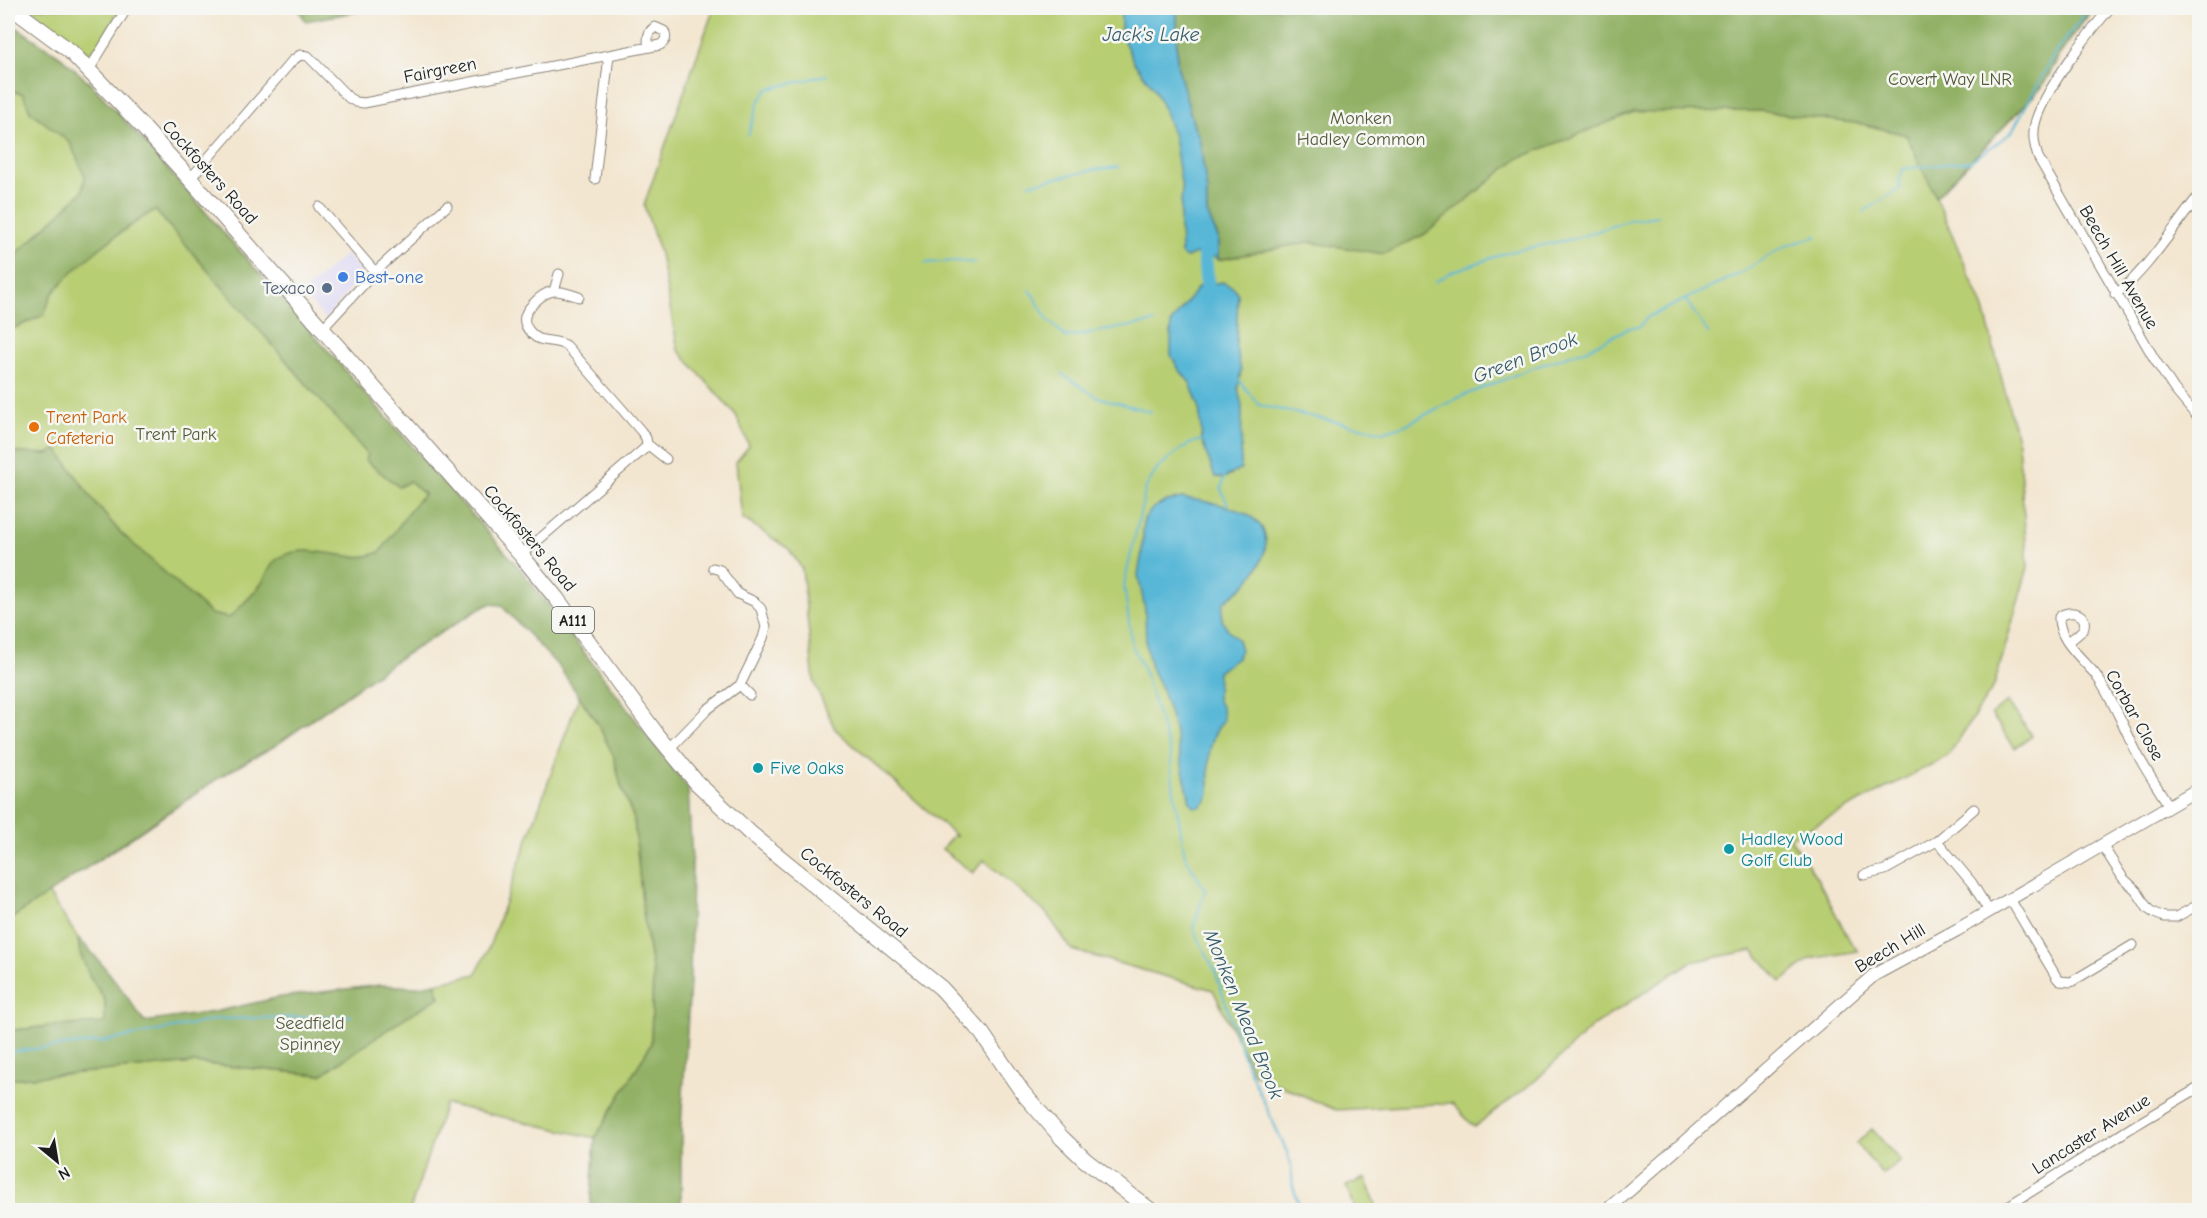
<svg xmlns="http://www.w3.org/2000/svg" width="2207" height="1218" font-family="'Comic Neue',sans-serif">
	<style>
		.built { fill: #dcd6f6 }
		.green { fill: #b8ce73; stroke: #6a7548; stroke-width: 1.5 }
		.forest { fill: #92b165; stroke: #576640; stroke-width: 1.5 }
		.water { fill: #59b7d7; stroke: #3a6a7a; stroke-width: 1.5 }
		.lines { fill: none; stroke-linecap: round; stroke-linejoin: round }
		.stream { stroke: #59b7d7; stroke-width: 2 }
		.river { stroke: #59b7d7; stroke-width: 15 }
		.minor-casing { stroke: #888176; stroke-width: 11 }
		.tertiary-casing { stroke: #888176; stroke-width: 14 }
		.primary-casing { stroke: #888176; stroke-width: 17 }
		.minor { stroke: #fff; stroke-width: 9 }
		.tertiary { stroke: #fff; stroke-width: 12 }
		.primary { stroke: #fff; stroke-width: 15 }
		.shop-dot { fill: #3f7fe0; stroke: #f6f6f2; stroke-width: 2 }
		.service-dot { fill: #5c6f8a; stroke: #f6f6f2; stroke-width: 2 }
		.food-dot { fill: #e8710a; stroke: #f6f6f2; stroke-width: 2 }
		.culture-dot { fill: #0f9aa8; stroke: #f6f6f2; stroke-width: 2 }
		.labels { text-anchor: middle; stroke-width: 5; stroke-linejoin: round; paint-order: stroke }
		.shield { fill: #f6f6f2; stroke: #5d5d5c; stroke-width: 1.5 }
		.shield-label { font-size: 16px; font-weight: bold; fill: #1c1c1c }
		.street-label { font-size: 18px; fill: #1c1c1c; stroke: #f6f6f2 }
		.park-label { font-size: 18px; fill: #535a3a; stroke: #f6f6f2 }
		.shop-label { font-size: 18px; fill: #366cbe; stroke: #f6f6f2; text-anchor: start }
		.service-label { font-size: 18px; fill: #4e5e75; stroke: #f6f6f2; text-anchor: end }
		.food-label { font-size: 18px; fill: #c56008; stroke: #f6f6f2; text-anchor: start }
		.culture-label { font-size: 18px; fill: #0d838f; stroke: #f6f6f2; text-anchor: start }
		.water-label { font-size: 20px; font-style: italic; fill: #345a67; stroke: #f6f6f2 }
	</style>
	<rect width="100%" height="100%" fill="#f6f6f2"/>
	<filter id="ink" filterUnits="userSpaceOnUse"><feTurbulence type="fractalNoise" baseFrequency=".0167" numOctaves="2"/><feDisplacementMap in="SourceGraphic" scale="12" xChannelSelector="R" yChannelSelector="G"/><feConvolveMatrix kernelMatrix="1 2 1 2 8 2 1 2 1" color-interpolation-filters="sRGB"/></filter>
	<filter id="wash" filterUnits="userSpaceOnUse"><feTurbulence type="fractalNoise" baseFrequency=".008" numOctaves="4" result="noise"/><feDisplacementMap in="SourceGraphic" scale="24" xChannelSelector="R" yChannelSelector="G"/><feGaussianBlur stdDeviation="1.35" result="paint"/><feColorMatrix in="noise" values="0 0 0 0 0 0 0 0 0 0 0 0 0 0 0 0 0 1.4 0 .05"/><feComposite in="paint" operator="in"/></filter>
	<g filter="url(#wash)">
		<rect width="100%" height="100%" fill="#f3e6d0"/>
		<!-- built -->
		<path class="built" d="M346,254L362,274L325,319L302,293Z"/>
		<!-- green -->
		<path class="green" d="M26,8H121L98,46L89,54Z
			M714,8H1082L1083,11L1121,9L1136,15L1165,8L1192,115L1207,213L1218,238V260L1308,242L1336,246L1443,8H2093L2062,51L2042,87L1936,197L1984,309L2018,443L2028,567L1994,686L1948,756L1790,838L1817,878L1850,941L1858,951L1811,959L1781,982L1753,950L1691,962L1594,1025L1536,1080L1474,1127L1452,1103L1336,1110L1254,1074L1213,990L1072,950L1047,914L984,860L973,873L942,849L953,835L957,837L835,729L814,682L802,569L789,549L742,518L736,462L749,446L736,415L678,350L660,254L644,205Z
			M8,22L61,57L142,140L429,466L410,480L424,494L476,611L395,661L276,745L223,775L123,844L48,893L78,938L80,953L89,975L105,1000V1024L50,1026L8,1031Z
			M579,696L598,724L614,757L621,786L634,819L643,912L653,975L651,1045L595,1138L445,1104L410,1210H8V1079L194,1063L321,1075L409,1015L440,997L435,983L476,974L488,950Z
			M2008,702L2032,736L2015,748L1991,714Z
			M1872,1129L1900,1161L1883,1175L1856,1143Z
			M1365,1178L1378,1210H1356L1346,1186Z"/>
		<!-- forest -->
		<path class="forest" d="M297,8H376L306,21Z
			M1177,8H2093L2062,51L2042,87L1936,197L1906,135L1862,124L1760,111L1634,112L1517,159L1425,234L1384,254L1308,242L1218,260V238L1207,213V191L1199,137L1194,127L1177,64Z
			M8,22L61,57L92,85L142,140L521,570L688,788L692,863L690,982L681,1127V1210H590L595,1138L651,1044L653,975L643,912L634,819L621,786L614,757L598,724L559,667L501,605L489,604L476,611L395,661L276,745L223,775L8,921V452L48,454L57,449L96,504L120,532L211,614L229,618C240,607 252,596 261,584C266,577 270,565 276,560C309,536 350,569 381,551L413,506L424,494L410,481L399,487L365,460L368,455L155,210C121,230 78,263 53,293C49,299 47,308 44,315L8,331V262L82,192L85,176L70,143L30,111L23,94L8,90Z
			M78,938C104,964 124,991 144,1022L214,1012L281,997L380,985L416,987L435,983L440,997L409,1015L321,1075L194,1063L8,1079V1031L50,1026L105,1023V1000L89,975L80,953Z"/>
		<!-- water -->
		<path class="water" d="M1121,8H1177V64L1194,127L1199,137L1207,191V213L1218,238V260L1204,251L1186,258L1181,254L1180,224L1182,189L1174,137L1164,109L1153,87L1135,64L1121,35Z
			M1222,282L1233,287L1238,294L1236,348L1241,370L1238,388L1242,406L1241,469L1224,478L1215,477L1202,441L1199,406L1190,383L1178,368L1171,355V323L1199,286Z
			M1182,498C1229,504 1297,516 1250,579C1243,589 1232,594 1223,603L1222,620L1229,631L1238,640L1241,650L1237,658L1218,672L1217,699L1222,709L1223,721C1205,743 1209,766 1209,793L1207,800L1200,807H1195L1190,802L1173,724L1162,690L1151,668L1146,646L1145,609L1138,575L1142,552L1144,519L1153,508L1167,501Z"/>
		<g class="lines">
			<!-- stream -->
			<path class="stream" d="M748,135L759,101L768,89L827,75
				M1029,184L1093,170L1118,167
				M1863,212L1901,188L1899,182L1903,169L1971,161L2011,133L2058,48L2090,8
				M925,263L957,261L975,263
				M1435,282L1451,272L1509,252L1577,238L1630,220L1657,216
				M1030,290L1048,320L1066,337L1155,322
				M1685,299L1708,333
				M1062,374L1097,397L1151,412
				M1239,380L1259,405L1383,432L1405,425L1460,397L1535,367L1585,350L1629,328L1639,327L1648,317L1741,273L1783,247L1817,236
				M1204,439L1189,444L1173,455L1158,468L1146,487L1124,585L1132,645L1143,668L1170,752L1173,785L1185,856L1205,890L1193,928L1215,971L1245,1061L1286,1150L1291,1164L1293,1187L1301,1210
				M1224,478L1221,489L1228,505
				M8,1052L101,1042L219,1019L351,1016"/>
			<!-- river -->
			<path class="river" d="M1204,251L1207,283"/>
		</g>
	</g>
	<g filter="url(#ink)">
		<g class="lines">
			<defs>
				<path id="minor" d="M2110,8C2088,34 2046,88 2036,120C2032,133 2034,144 2038,157L2155,360L2174,389L2200,420
					M89,70L127,8
					M190,179L292,61L300,55L308,56L349,98L356,102L364,103L660,45C666,41 667,38 664,31L655,27C647,32 647,39 649,47
					M595,179L609,55
					M319,207L375,272
					M554,291L559,274
					M2115,294C2142,278 2178,221 2200,194
					M579,297C571,295 563,291 555,291C549,291 543,295 538,299C526,310 518,320 532,334C541,344 555,338 567,346L641,431L646,438L647,444L666,459
					M322,329L375,272L447,206
					M521,555L644,449L647,444
					M2068,642C2073,638 2080,634 2083,629C2090,614 2070,608 2059,617C2058,640 2082,658 2095,674C2114,700 2125,731 2140,759C2149,775 2160,791 2169,806
					M740,685L750,695
					M668,750L708,709L740,685L763,638L766,627L761,609L755,602L738,594L720,570L713,568
					M1937,841L1974,809
					M2102,845L2123,878L2136,890L2148,909L2154,913L2164,917H2176L2200,904
					M1864,875L1885,870L1937,841L1972,883L1989,911
					M2010,899L2057,978L2060,981L2071,982L2133,945
					M2002,1210L2134,1126L2200,1087"/>
				<path id="tertiary" d="M1607,1210L1874,975L1957,930L2200,788"/>
				<path id="primary" d="M12,8L70,51L140,124L190,179L521,555L557,599L655,732L697,783L750,833L941,988L981,1032L1023,1093L1062,1138L1085,1160L1150,1210"/>
			</defs>
			<!-- minor casing -->
			<use href="#minor" class="minor-casing"/>
			<!-- tertiary casing -->
			<use href="#tertiary" class="tertiary-casing"/>
			<!-- primary casing -->
			<use href="#primary" class="primary-casing"/>
			<!-- minor -->
			<use href="#minor" class="minor"/>
			<!-- tertiary -->
			<use href="#tertiary" class="tertiary"/>
			<!-- primary -->
			<use href="#primary" class="primary"/>
		</g>
	</g>
	<!-- markers -->
	<circle class="shop-dot" cx="343" cy="277" r="6"/>
	<circle class="service-dot" cx="327" cy="288" r="6"/>
	<circle class="food-dot" cx="34" cy="427" r="6"/>
	<g class="culture-dot">
		<circle cx="758" cy="768" r="6"/>
		<circle cx="1729" cy="849" r="6"/>
	</g>
	<g class="labels">
		<!-- shield labels -->
		<rect class="shield" x="552" y="607" width="42" height="26" rx="4.5"/>
		<g class="shield-label">
			<text x="573" y="626">A111</text>
		</g>
		<!-- street labels -->
		<g class="street-label">
			<text transform="translate(440 70) rotate(-11)" y="6">Fairgreen</text>
			<text transform="translate(210 172) rotate(48)" y="6">Cockfosters Road</text>
			<text transform="translate(2119 267) rotate(60)" y="6">Beech Hill Avenue</text>
			<text transform="translate(530 538) rotate(50)" y="6">Cockfosters Road</text>
			<text transform="translate(2135 715) rotate(61)" y="6">Corbar Close</text>
			<text transform="translate(854 892) rotate(39)" y="6">Cockfosters Road</text>
			<text transform="translate(1890 948) rotate(-31)" y="6">Beech Hill</text>
			<text transform="translate(2091 1134) rotate(-32)" y="6">Lancaster Avenue</text>
		</g>
		<!-- park labels -->
		<g class="park-label">
			<text x="1950" y="85">Covert Way LNR</text>
			<text x="1361" y="124">Monken<tspan x="1361" dy="21">Hadley Common</tspan></text>
			<text x="176" y="440">Trent Park</text>
			<text x="310" y="1029">Seedfield<tspan x="310" dy="21">Spinney</tspan></text>
		</g>
		<!-- shop labels -->
		<g class="shop-label">
			<text x="355" y="283">Best-one</text>
		</g>
		<!-- service labels -->
		<g class="service-label">
			<text x="315" y="294">Texaco</text>
		</g>
		<!-- food labels -->
		<g class="food-label">
			<text x="46" y="423">Trent Park<tspan x="46" dy="21">Cafeteria</tspan></text>
		</g>
		<!-- culture labels -->
		<g class="culture-label">
			<text x="770" y="774">Five Oaks</text>
			<text x="1741" y="845">Hadley Wood<tspan x="1741" dy="21">Golf Club</tspan></text>
		</g>
		<!-- water labels -->
		<g class="water-label">
			<text x="1151" y="41">Jack's Lake</text>
			<text transform="translate(1525 357) rotate(-21)" y="7">Green Brook</text>
			<text transform="translate(1244 1014) rotate(68)" y="7">Monken Mead Brook</text>
		</g>
	</g>
	<!-- margin -->
	<rect width="2207" height="1218" fill="none" stroke="#f6f6f2" stroke-width="30"/>
	<!-- north arrow -->
	<g transform="translate(57 1161) rotate(150)" stroke="#f6f6f2" stroke-width="4.5" paint-order="stroke">
	<path d="M0-4.5L10 22L0 15L-10 22Z" fill="#1c1c1c"/>
	<text y="-9" font-size="16" font-weight="bold" text-anchor="middle" fill="#1c1c1c">N</text>
	</g>
</svg>
